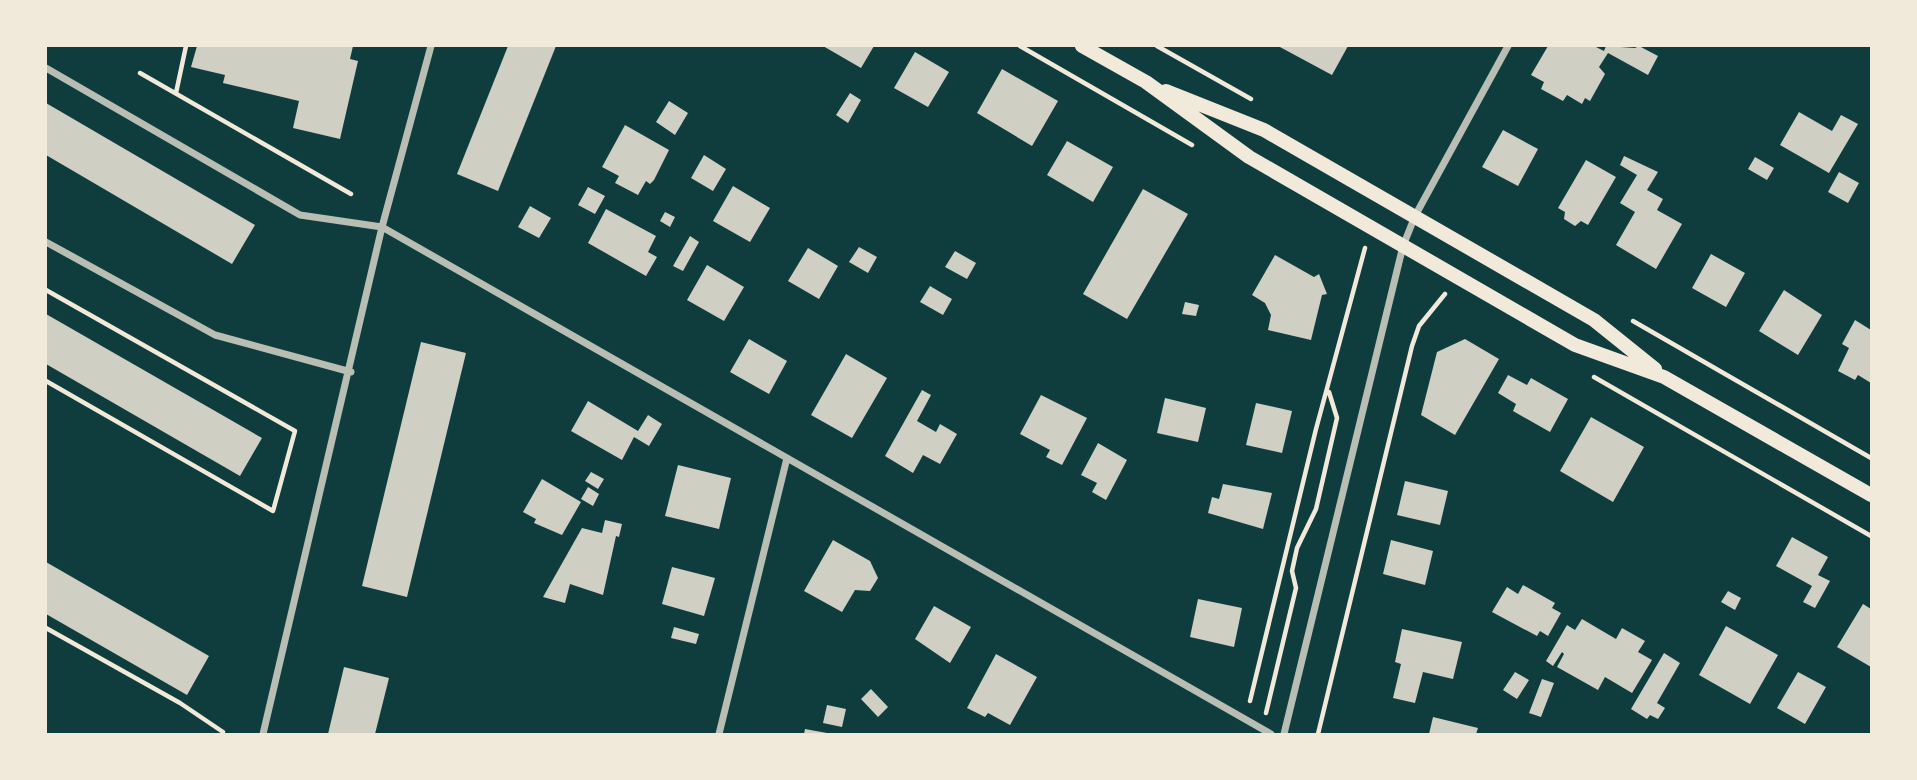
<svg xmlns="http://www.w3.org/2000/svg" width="1917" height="780" font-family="'Fira Sans Condensed',sans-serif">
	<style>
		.building { fill: #cfcfc3 }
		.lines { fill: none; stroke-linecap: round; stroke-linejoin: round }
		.path { stroke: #f1e9da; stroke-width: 4.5 }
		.minor { stroke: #b8beb3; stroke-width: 7 }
		.secondary { stroke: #f1e9da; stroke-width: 14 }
	</style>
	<rect width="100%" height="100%" fill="#0f3d3e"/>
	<!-- building -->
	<path class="building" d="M197,46H353L350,59L358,61L340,139L293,128L299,101L223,83L225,75L191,67Z
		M508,46H556L498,191L457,174Z
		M823,46H874L861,68Z
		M1278,46H1348L1332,75Z
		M1548,46H1594L1604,51L1606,46L1635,48L1639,46L1658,56L1648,75L1608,53L1599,67L1605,74L1590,101L1585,98L1582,104L1567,95L1563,101L1541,89L1544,82L1531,75Z
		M915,52L949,72L928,107L894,88Z
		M1002,69L1058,101L1032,146L977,113Z
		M850,93L861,100L848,123L836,115Z
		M669,101L688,113L675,135L656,122Z
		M46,103L255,225L232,264L46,155Z
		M1799,112L1832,131L1841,115L1858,124L1829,173L1780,145Z
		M625,125L669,150L654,180L650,184L646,181L638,195L615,183L619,176L602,167Z
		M1503,130L1538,149L1518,186L1482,167Z
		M1067,141L1113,167L1093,202L1047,175Z
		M704,155L726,169L713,191L691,178Z
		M1624,156L1658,172L1647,190L1663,199L1657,210L1682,224L1656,269L1616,245L1635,212L1620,203L1637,175L1620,165Z
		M1755,157L1774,168L1767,180L1748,169Z
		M1586,160L1616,177L1588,225L1581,221L1575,226L1564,219L1565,212L1558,208Z
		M1839,172L1859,183L1848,203L1828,192Z
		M733,186L770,208L750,242L713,221Z
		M588,187L605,196L595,214L578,205Z
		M1143,189L1188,214L1127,319L1083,294Z
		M530,206L551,218L539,238L518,227Z
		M606,209L656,236L648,252L657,257L646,276L588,243Z
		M665,212L675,217L670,227L660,221Z
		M690,236L699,242L683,271L673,266Z
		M859,247L877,257L868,273L849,262Z
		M808,248L838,266L819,299L788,281Z
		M955,251L976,263L967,279L945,267Z
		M1711,254L1745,273L1726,307L1692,288Z
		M1275,255L1314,277L1319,274L1327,294L1322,295L1311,340L1268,330L1271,315L1265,303L1252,295Z
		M707,265L744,287L724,321L687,300Z
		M930,286L952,299L943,315L920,302Z
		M1784,290L1822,315L1798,355L1759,331Z
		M1185,302L1199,305L1196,316L1182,314Z
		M46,314L262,438L240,476L46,364Z
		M1855,320L1871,330V383L1858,375L1855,380L1838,371L1849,348L1842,344Z
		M749,339L787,361L769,394L730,372Z
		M1465,339L1499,359L1455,435L1421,415L1437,352Z
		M421,342L466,353L407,597L362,586Z
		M846,354L887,378L852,438L811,415Z
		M1508,375L1527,385L1531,378L1568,399L1550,432L1513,411L1516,404L1498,393Z
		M922,390L931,395L917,421L936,432L940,424L957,434L940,464L923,455L913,473L885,456Z
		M1041,395L1087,418L1062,465L1046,457L1050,450L1020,434Z
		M1165,398L1206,408L1198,442L1157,433Z
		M588,401L638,431L648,415L662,424L649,446L634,437L622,460L571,431Z
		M1256,403L1292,411L1282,453L1246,445Z
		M1591,417L1644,447L1613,502L1560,471Z
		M1098,443L1127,460L1106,500L1092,492L1097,483L1081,475Z
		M678,465L731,478L719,529L665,516Z
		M591,472L604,479L598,489L585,481Z
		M542,479L581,502L562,535L534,523L536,519L523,512Z
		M1405,481L1448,491L1440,525L1397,515Z
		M1223,484L1272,493L1263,529L1208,513L1212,497L1219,499Z
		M588,487L599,494L593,506L581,499Z
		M605,520L622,524L619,537L616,536L603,595L570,584L565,603L543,597L582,528L602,533Z
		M1792,537L1828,557L1818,575L1830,581L1815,608L1803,602L1812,586L1776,566Z
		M833,540L870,561L878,578L870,591L855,590L842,612L804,591Z
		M1391,540L1433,551L1425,585L1383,574Z
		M46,562L209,656L187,695L46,614Z
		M672,567L715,578L704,616L662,604Z
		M1523,585L1555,603L1552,608L1561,613L1548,636L1540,631L1537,636L1492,612L1507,587L1518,594Z
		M1728,591L1741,598L1735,610L1721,602Z
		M1198,599L1242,608L1234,647L1190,637Z
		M1863,604L1871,609V667L1837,647Z
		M934,606L971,627L950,663L915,639Z
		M1582,619L1616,639L1622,628L1645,641L1638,652L1652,660L1632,693L1605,677L1598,690L1557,667L1564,654L1562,652L1553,666L1546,661L1567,625L1575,630Z
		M1726,626L1778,655L1750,704L1699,675Z
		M674,627L699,634L696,644L671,638Z
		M1402,629L1462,642L1453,679L1423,672L1415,703L1393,698L1401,664L1395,662Z
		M1664,653L1680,663L1657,703L1665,708L1658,719L1650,715L1647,719L1631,709Z
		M996,654L1037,677L1010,725L988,713L985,717L967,708Z
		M344,667L389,678L375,734H328Z
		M1515,672L1529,680L1517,699L1503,690Z
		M1798,672L1826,687L1805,724L1777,708Z
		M1542,679L1554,683L1541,717L1529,713Z
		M871,689L888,707L878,717L861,699Z
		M827,705L846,709L842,727L823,723Z
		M1433,717L1478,728L1476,734H1429Z
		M805,729L827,733V734H804Z"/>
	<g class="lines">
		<!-- path -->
		<path class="path" d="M1020,46L1192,145
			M1157,46L1251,99
			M140,73L351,194
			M176,93L186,46
			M46,290L295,431L273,511L46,381
			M1633,321L1871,458
			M1594,377L1871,536
			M46,628L180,703L223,732
			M1250,701L1316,429L1365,248
			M1266,713L1296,588L1292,571L1297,548L1316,509L1337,418L1329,392
			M1318,734L1412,346L1419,326L1445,294"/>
		<!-- minor -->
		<path class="minor" d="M46,68L300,215L382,227L1271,734
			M46,242L215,335L351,372
			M263,734L382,227L431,46
			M719,734L787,458
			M1284,734L1403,246L1415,216L1508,46"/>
		<!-- secondary -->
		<path class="secondary" d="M1082,46L1146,82L1249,157L1575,345L1664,377L1871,495
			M1166,91L1264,130L1594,320L1655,369"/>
	</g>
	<!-- border -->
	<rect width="1917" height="780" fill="none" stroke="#f1e9da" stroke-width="94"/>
</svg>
